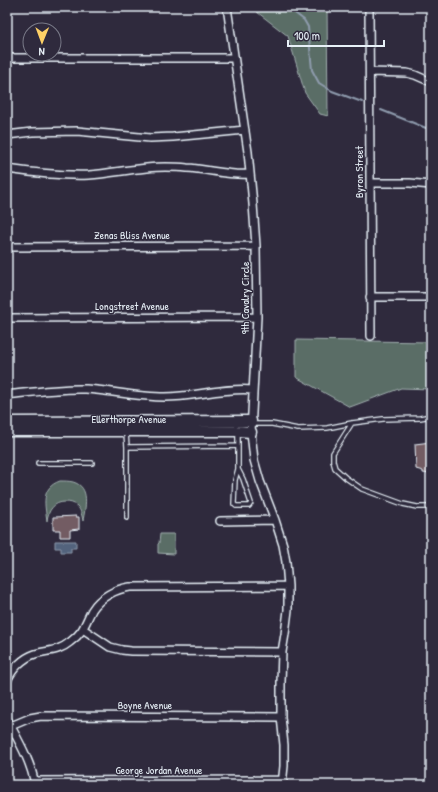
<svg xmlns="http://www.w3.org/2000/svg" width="438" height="792" font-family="'Patrick Hand',sans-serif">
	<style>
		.green { fill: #5a6d66; stroke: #a1afaf }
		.water { fill: #53637d; stroke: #8f9cae }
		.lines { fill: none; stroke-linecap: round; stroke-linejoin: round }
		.stream { stroke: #8f9cae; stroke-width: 2 }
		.building { fill: #735b64; stroke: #e8f1f8 }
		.lane-casing { stroke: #e8f1f8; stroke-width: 6 }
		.street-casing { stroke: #e8f1f8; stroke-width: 10 }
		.secondary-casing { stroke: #e8f1f8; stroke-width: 13 }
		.lane { stroke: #2f2a3d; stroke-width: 3.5 }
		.street { stroke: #2f2a3d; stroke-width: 7 }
		.secondary { stroke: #2f2a3d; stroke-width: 10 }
		.labels { text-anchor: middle; stroke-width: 3; stroke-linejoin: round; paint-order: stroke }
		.street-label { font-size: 11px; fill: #e8f1f8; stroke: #2f2a3d }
	</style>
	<rect width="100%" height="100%" fill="#2f2a3d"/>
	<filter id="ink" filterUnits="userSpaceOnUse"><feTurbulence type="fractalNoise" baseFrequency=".025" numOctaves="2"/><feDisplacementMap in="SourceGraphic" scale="8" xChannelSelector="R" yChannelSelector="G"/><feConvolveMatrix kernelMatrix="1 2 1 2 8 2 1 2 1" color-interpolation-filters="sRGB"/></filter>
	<g filter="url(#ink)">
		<!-- green -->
		<path class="green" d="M256,7H327L328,116L320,114L305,93L288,36L257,12Z
			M296,340L431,342V389L401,388L350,407L296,377Z
			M60,481C64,481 69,481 73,482C91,487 85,508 83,521C82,516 81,510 77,506C74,503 70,502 65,502C54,502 48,510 47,521C45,505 40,488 60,481Z
			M160,534H174V554L158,553V544L159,543Z"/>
		<!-- water -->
		<path class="water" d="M55,541H76V548H71V552H61V548H55Z"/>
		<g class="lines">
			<!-- stream -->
			<path class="stream" d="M287,7L304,20L308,27L312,70L319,83L332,91L362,102
				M381,110L431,130"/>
		</g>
		<!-- building -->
		<path class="building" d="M431,442V474L423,473V471L416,469L415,444Z
			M76,516V517H79V529L70,530V537H60V530H53V517H55Z"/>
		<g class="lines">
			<defs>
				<path id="lane" d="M352,423L333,453V461L335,468L346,478L362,489L403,504L417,507H431
					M252,424H272L298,429L327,428L352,423L383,419L420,418L431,416
					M126,433L127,447L238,446V432
					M127,447V518
					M38,463H92
					M238,469L235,480L234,504L236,506H249L251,503L243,479L238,469V446"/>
				<path id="street" d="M227,7L248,152L253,204L256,246L257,317L251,432L254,460L260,481L275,520L283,545L286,562L288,586V610L285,634L282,652L281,682V717L284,745V766L282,785
					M369,7L371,336
					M7,58H234
					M370,72L407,73L415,75L431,82
					M7,135L32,132L77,131L150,138L173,137L245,130
					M7,169C34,173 61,176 89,175C115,173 140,167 165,167C172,167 179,167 187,168C208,169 229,176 250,174
					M370,183H410L431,185
					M7,247L256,246
					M370,297H431
					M7,318L257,317
					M7,395C33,392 60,388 86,389C112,391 138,397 165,397C194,397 225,387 253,390
					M220,521L275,520
					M83,629L110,647L122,650L131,651L282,652
					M7,681C12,669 23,658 35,654C48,650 58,652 70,642C84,632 84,625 92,610C100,597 116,589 130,587L288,586
					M7,719C18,740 31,761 35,785
					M11,726L30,718L41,716L281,717
					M35,781L283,780"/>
				<path id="secondary" d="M7,422L251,421
					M7,431H238L251,432"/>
			</defs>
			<!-- lane casing -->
			<use href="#lane" class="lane-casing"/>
			<!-- street casing -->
			<use href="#street" class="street-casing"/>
			<!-- secondary casing -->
			<use href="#secondary" class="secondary-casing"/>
			<!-- lane -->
			<use href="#lane" class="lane"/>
			<!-- street -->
			<use href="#street" class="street"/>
			<!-- secondary -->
			<use href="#secondary" class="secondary"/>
		</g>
	</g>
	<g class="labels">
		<!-- street labels -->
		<g class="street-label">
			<text transform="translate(359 172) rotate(-90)" y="4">Byron Street</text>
			<text x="132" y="239">Zenas Bliss Avenue</text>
			<text transform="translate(245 298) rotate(-90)" y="4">9th Cavalry Circle</text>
			<text x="132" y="310">Longstreet Avenue</text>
			<text x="129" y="423">Ellerthorpe Avenue</text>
			<text x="145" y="709">Boyne Avenue</text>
			<text x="159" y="774">George Jordan Avenue</text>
		</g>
	</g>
	<!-- margin -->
	<rect width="438" height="792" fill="none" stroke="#2f2a3d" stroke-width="24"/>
	<rect x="12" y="12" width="414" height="768" fill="none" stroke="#e8f1f8" stroke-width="1.5" filter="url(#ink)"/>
	<!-- north arrow -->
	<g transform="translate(42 42) rotate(181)"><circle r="19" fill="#2f2a3d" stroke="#797a88"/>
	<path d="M0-3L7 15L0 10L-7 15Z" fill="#ffd166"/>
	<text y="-6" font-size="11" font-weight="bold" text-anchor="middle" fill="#e8f1f8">N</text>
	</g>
	<!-- scale -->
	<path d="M288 40v6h96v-6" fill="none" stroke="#e8f1f8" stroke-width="2"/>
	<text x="294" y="40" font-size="12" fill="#e8f1f8" stroke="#2f2a3d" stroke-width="3" paint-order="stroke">100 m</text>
</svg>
